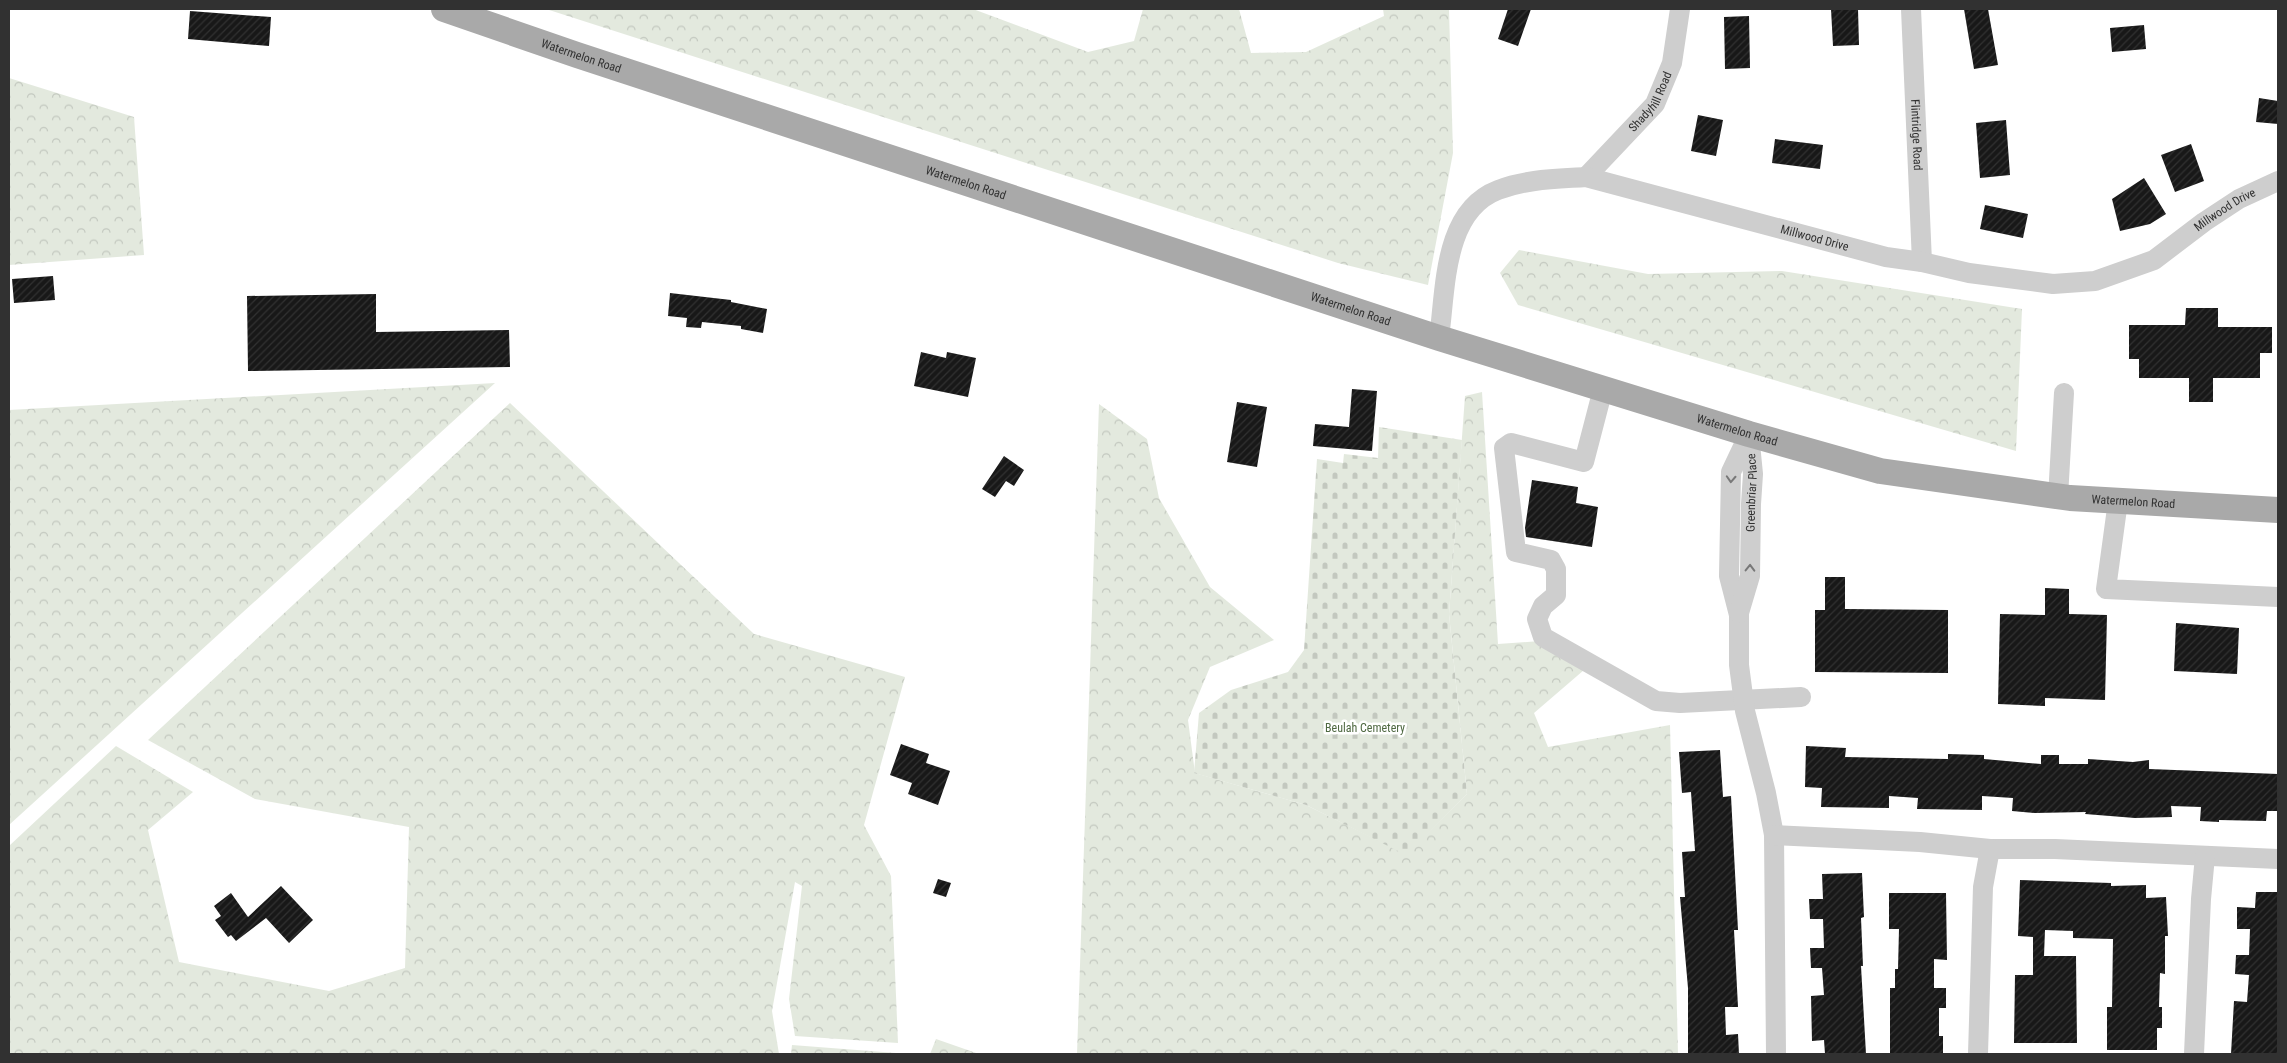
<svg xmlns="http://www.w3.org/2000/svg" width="2287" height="1063" font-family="'Roboto Condensed',sans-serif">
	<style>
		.forest { fill: url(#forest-crowns) }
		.cemetery { fill: url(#cemetery-stones) }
		.building { fill: url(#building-hatch) }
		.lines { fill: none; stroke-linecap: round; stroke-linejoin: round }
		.minor { stroke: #cecece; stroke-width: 20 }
		.major { stroke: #a9a9a9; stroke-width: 26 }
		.oneway { stroke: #787878 }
		.labels { text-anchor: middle; stroke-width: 5; stroke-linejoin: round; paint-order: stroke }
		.street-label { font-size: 12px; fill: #313131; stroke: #fff }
		.park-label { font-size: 12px; fill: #4f6942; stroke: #fff }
	</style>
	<defs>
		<pattern id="forest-crowns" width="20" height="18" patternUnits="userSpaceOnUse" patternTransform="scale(1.25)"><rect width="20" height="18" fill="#e3e9de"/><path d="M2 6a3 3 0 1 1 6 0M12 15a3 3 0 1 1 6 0" fill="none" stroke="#c3c8bf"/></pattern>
		<pattern id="cemetery-stones" width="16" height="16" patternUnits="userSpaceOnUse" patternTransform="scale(1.25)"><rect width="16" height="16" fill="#e3e9de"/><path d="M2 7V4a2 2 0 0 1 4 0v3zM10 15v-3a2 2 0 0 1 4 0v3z" fill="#c3c8bf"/></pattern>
		<pattern id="building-hatch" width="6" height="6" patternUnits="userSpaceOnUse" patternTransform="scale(1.25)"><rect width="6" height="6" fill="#181818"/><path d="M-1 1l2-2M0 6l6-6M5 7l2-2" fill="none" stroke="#313131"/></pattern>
	</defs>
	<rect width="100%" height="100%" fill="#fff"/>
	<!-- forest -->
	<path class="forest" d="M546,9H973L1088,52L1134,41L1143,9H1239L1251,53L1306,52L1384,16L1383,9H1449L1453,153L1428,285L1338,263Z
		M9,78L134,117L144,255L9,265Z
		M1519,250L1648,274L1782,271L2022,309L2016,451L1518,305L1500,273Z
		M495,383L9,825V410Z
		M1482,392L1498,644L1540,641L1584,670L1534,713L1548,747L1670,725L1678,1054H1077L1099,404L1147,439L1159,498L1210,587L1274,640L1210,667L1188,720L1195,773L1306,805L1406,854L1467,794L1449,614L1465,396Z
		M510,403L754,634L905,677L864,825L891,876L898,1043L795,1036L789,999L802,886L795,882L772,1011L779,1054H9V846L116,746L193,792L148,830L179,962L329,991L405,968L409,827L255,799L148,740Z
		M936,1039L979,1054H930Z
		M792,1045L896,1053L791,1054Z"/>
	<!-- cemetery -->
	<path class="cemetery" d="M1379,427L1462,440L1449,614L1467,794L1406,855L1306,805L1194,773L1199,713L1231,690L1288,672L1304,650L1317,459L1343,463L1344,454L1378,458Z"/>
	<!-- building -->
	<path class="building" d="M1508,9H1531L1518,46L1498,39Z
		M1831,9H1858L1859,45L1833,46Z
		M1964,9H1988L1998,65L1974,69Z
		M190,11L271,17L269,46L188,39Z
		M1749,16L1750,68L1725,69L1724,17Z
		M2144,25L2146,49L2112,52L2110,28Z
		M2259,98L2278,101V124L2256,122Z
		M1698,115L1723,120L1716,156L1691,151Z
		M2006,120L2010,175L1980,178L1976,123Z
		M1775,139L1823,145L1820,169L1772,163Z
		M2191,144L2204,181L2175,192L2161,155Z
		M2144,178L2166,214L2150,224L2120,231L2112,199Z
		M1985,205L2028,214L2023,238L1980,229Z
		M53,276L55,300L14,303L12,279Z
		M670,293L731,300V302L767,309L763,333L741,329V326L702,322L701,328L686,327L687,318L668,316Z
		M376,294V332L509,330L510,367L248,371L247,296Z
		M2186,308H2218V327H2272V353H2260V378H2213V402H2189V378H2139V359H2129V325H2185Z
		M921,352L946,358L947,352L976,358L968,397L914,386Z
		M1352,389L1377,391L1372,451L1313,446L1315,424L1349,427Z
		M1237,402L1267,407L1257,467L1227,462Z
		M1004,456L1024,470L1014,486L1006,481L995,497L982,489Z
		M1532,480L1578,487L1576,503L1598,507L1592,547L1526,537L1525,528Z
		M1825,577H1845V609L1948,610V673L1815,672V610H1825Z
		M2045,588L2069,589V614L2107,615L2105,700L2045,698V706L1998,704L2000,614L2045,615Z
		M2176,623L2239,628L2237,674L2174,671Z
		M901,744L929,754L926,763L950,771L938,805L908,794L912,783L890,775Z
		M1806,746L1846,748L1845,757L1948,759V754L1984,755V759L2041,764V755H2059V764H2088V759L2133,762L2149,760V769L2278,774V811H2267L2266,821L2219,820V822L2200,821L2201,807L2171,806L2172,817L2135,818L2085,814L2086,812L2035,813L2012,811L2013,798L1982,796V810L1917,809L1918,798L1889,796V808L1821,807L1822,788L1805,787Z
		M1720,750L1723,797L1731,796L1738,930H1734L1738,1007H1725L1726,1035L1738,1034L1739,1054H1688V988L1680,897H1685L1682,852L1695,851L1691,792L1682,793L1679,752Z
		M1862,873L1864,917L1861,918L1863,966H1861L1866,1054H1825L1824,1040L1812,1041L1811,996L1824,995L1822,968H1811L1810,948H1824L1823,919H1810L1809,899H1823L1822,874Z
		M938,879L951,883L946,897L933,893Z
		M2020,880L2111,883V886L2146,885V898L2166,897L2168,936H2165V974L2160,973L2159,1007H2162V1028H2157V1050H2107V1007H2112L2113,939L2073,938V931L2045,930L2044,956H2076L2077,1043H2014L2015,975H2033V937L2018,936Z
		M281,886L313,920L289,943L266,918L236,941L231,935L228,937L215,920L221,916L214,906L231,893L248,917Z
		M2256,892H2278V1054H2231L2234,1001L2247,1002L2249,975L2235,974L2236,955H2249L2250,929H2237V907L2255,908Z
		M1889,893H1946L1947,960L1934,959V988H1946V1008H1939V1036H1943V1054H1890V988H1895V969H1898L1899,929H1889Z"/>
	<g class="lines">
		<!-- minor -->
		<g class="minor">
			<path id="s1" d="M1911,9L1922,262"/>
			<path id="s2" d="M1586,177L1655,104L1672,63L1680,9"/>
			<path id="s3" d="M1439,338C1446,288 1443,211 1498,190C1526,179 1557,179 1586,177L1886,257L1922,262L1969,273L2053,284L2095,281L2154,260L2204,222L2239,199L2278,181"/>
			<path d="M1603,389L1584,462L1511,443L1504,448L1516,552L1551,560L1556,569V595L1543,606L1537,619L1543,637L1656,701L1680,703L1801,697"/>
			<path d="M1749,434L1731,472L1729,576L1739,615V665L1745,711L1766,793L1774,835L1776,1054"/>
			<path d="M2058,497L2064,393"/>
			<path d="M2118,501L2106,589L2278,597"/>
			<path id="s4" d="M1739,613L1750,576L1751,504L1753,474L1749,434"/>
			<path d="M1774,835L1920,842L1990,849H2055L2278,859"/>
			<path d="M1978,1054L1983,887L1990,849"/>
			<path d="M2194,1054L2201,899L2205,856"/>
		</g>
		<!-- major -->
		<path class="major" id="s5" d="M444,9L577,55L1439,338L1749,434L1880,471L2070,498L2278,510"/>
	</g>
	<!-- one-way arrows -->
	<defs><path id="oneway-chevron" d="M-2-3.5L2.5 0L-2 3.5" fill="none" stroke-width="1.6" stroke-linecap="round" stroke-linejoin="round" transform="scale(1.25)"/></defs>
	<g class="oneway">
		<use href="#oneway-chevron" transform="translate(1731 479) rotate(93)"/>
		<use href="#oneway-chevron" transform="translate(1750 568) rotate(-89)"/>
	</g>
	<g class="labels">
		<!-- street labels -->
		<g class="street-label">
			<text dy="4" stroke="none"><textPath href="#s5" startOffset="145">Watermelon Road</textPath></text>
			<text dy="4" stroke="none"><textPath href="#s2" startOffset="100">Shadyhill Road</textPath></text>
			<text dy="4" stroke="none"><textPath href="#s1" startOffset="126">Flintridge Road</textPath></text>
			<text dy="4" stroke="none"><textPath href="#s5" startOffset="550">Watermelon Road</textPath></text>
			<text dy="4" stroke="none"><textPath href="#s3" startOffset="929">Millwood Drive</textPath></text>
			<text dy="4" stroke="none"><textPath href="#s3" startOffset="494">Millwood Drive</textPath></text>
			<text dy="4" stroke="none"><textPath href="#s5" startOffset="955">Watermelon Road</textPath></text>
			<text dy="4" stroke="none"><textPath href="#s5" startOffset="1360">Watermelon Road</textPath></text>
			<text dy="4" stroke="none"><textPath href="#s4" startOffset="122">Greenbriar Place</textPath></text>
			<text dy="4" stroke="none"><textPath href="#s5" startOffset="1764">Watermelon Road</textPath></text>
		</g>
		<!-- park labels -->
		<g class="park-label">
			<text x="1365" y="732">Beulah Cemetery</text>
		</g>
	</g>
	<!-- border -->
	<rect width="2287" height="1063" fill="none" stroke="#313131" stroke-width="20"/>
</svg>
